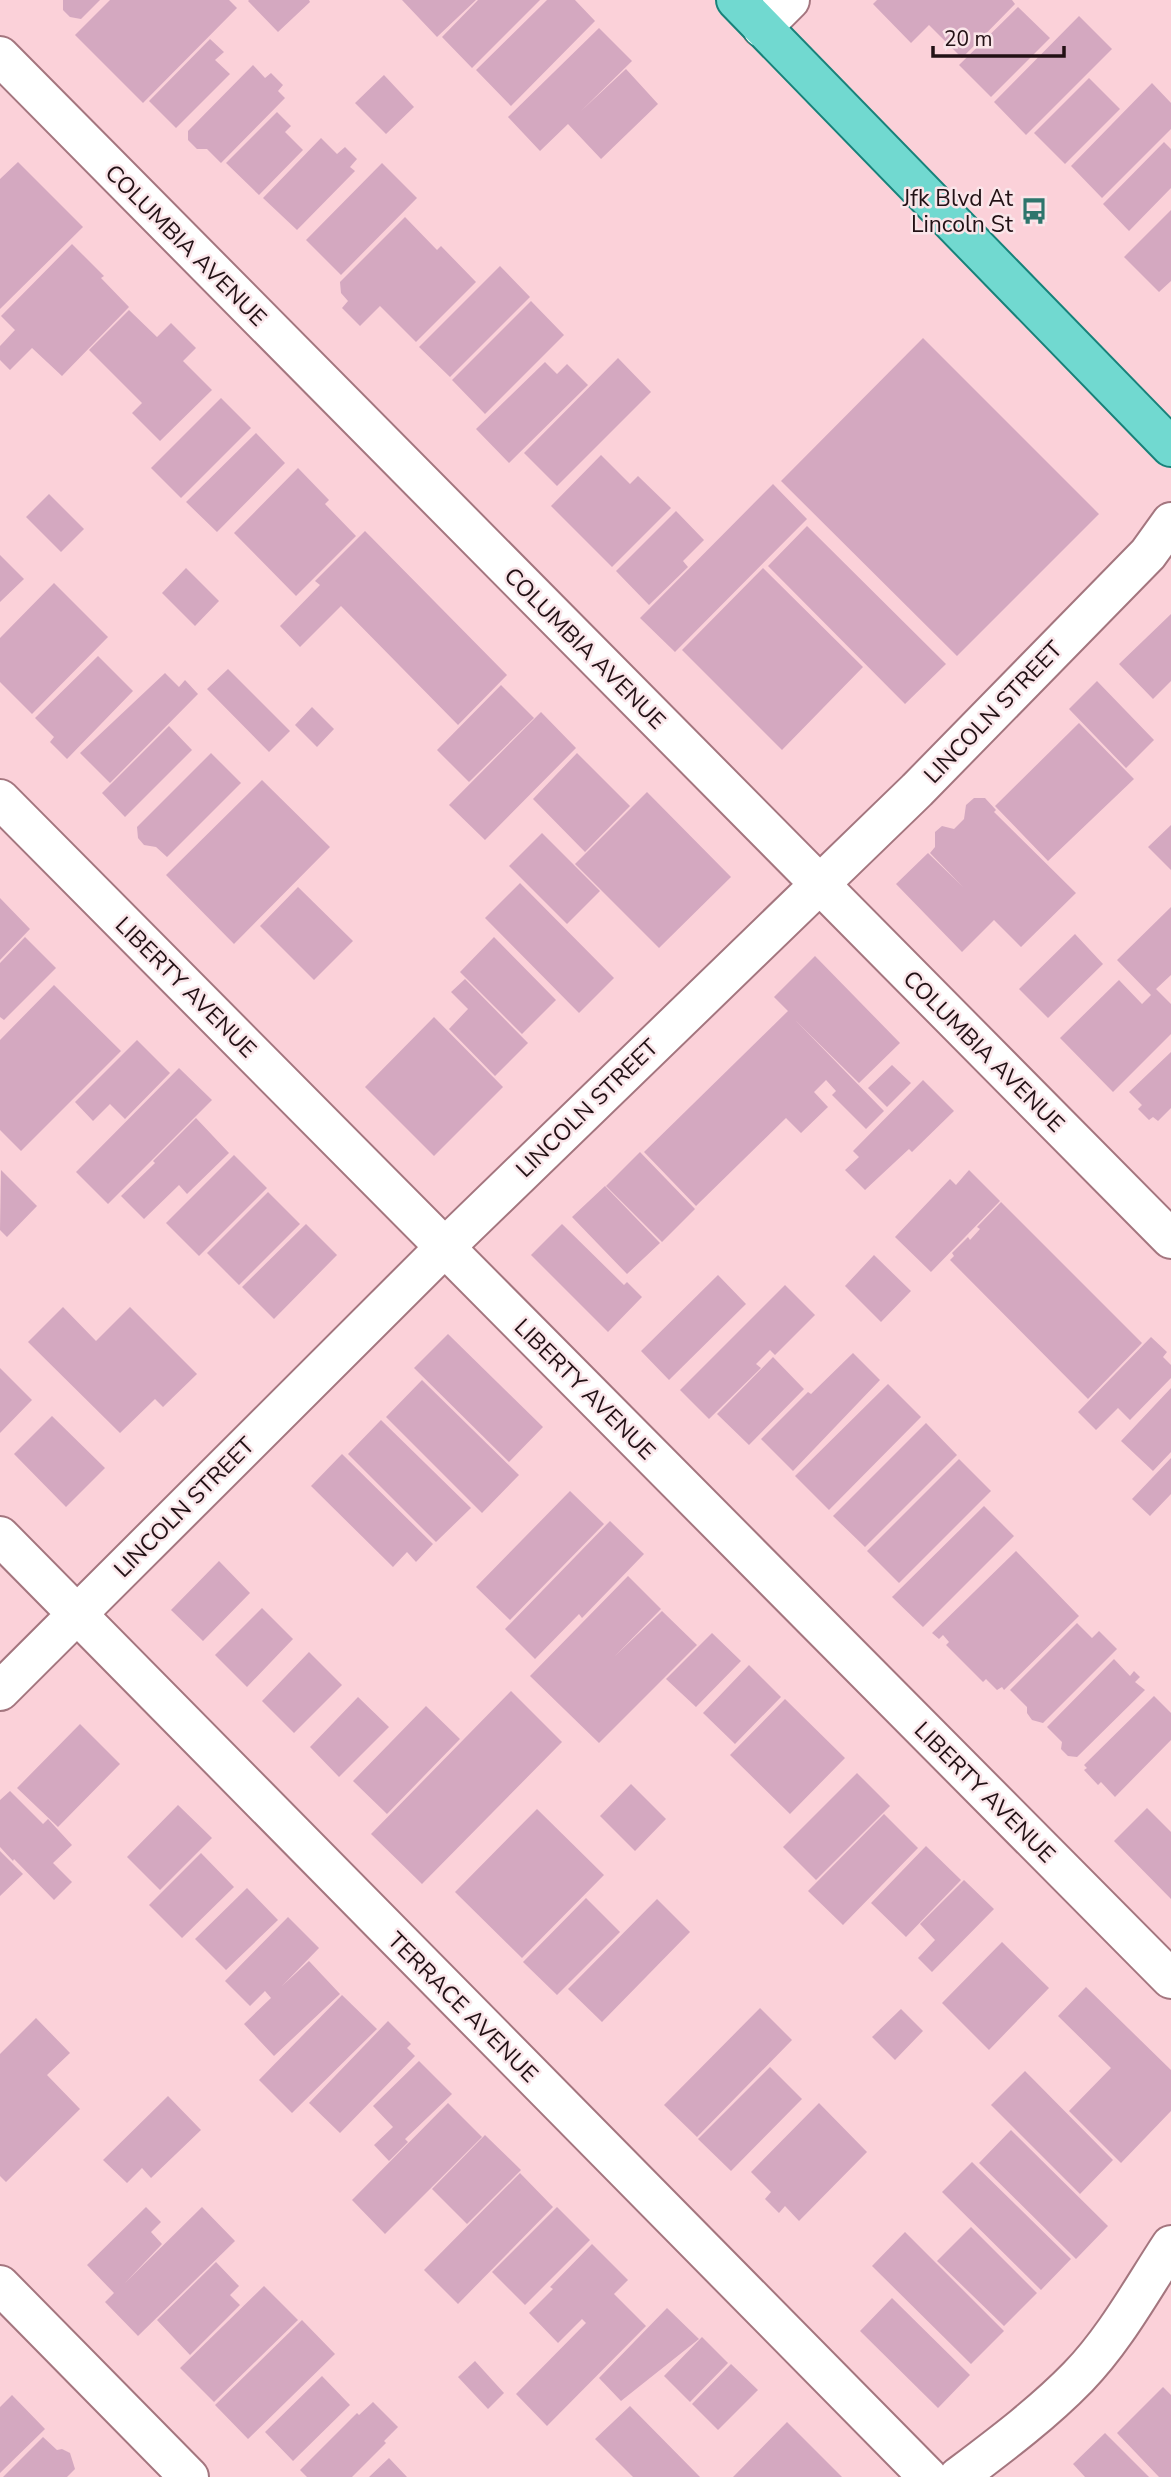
<svg xmlns="http://www.w3.org/2000/svg" width="1171" height="2477" font-family="'Nunito Sans',sans-serif">
	<style>
		.building { fill: #d4a8c0 }
		.lines { fill: none; stroke-linecap: round; stroke-linejoin: round }
		.minor-casing { stroke: #a4767f; stroke-width: 42 }
		.major-casing { stroke: #18827a; stroke-width: 42 }
		.minor { stroke: #fff; stroke-width: 38 }
		.major { stroke: #71d9d0; stroke-width: 38 }
		.labels { text-anchor: middle; stroke-width: 5; stroke-linejoin: round; paint-order: stroke }
		.poi-label { font-size: 23px; fill: #221115; stroke: #fae5e9; text-anchor: end }
		.street-label { font-size: 23px; fill: #221115; stroke: #fae5e9 }
	</style>
	<rect width="100%" height="100%" fill="#fbd1d9"/>
	<!-- building -->
	<path class="building" d="M63,0H100L81,19L70,17L63,10Z
		M110,0H229L237,8L143,103L75,35Z
		M249,0H309L310,2L278,32L248,1Z
		M402,0H476L437,37Z
		M478,0H540L472,68L442,37Z
		M547,0H575L595,21L511,106L476,70Z
		M877,0H1012L1015,4L962,58L929,25L911,43L873,4Z
		M1018,7L1050,38L991,97L959,65Z
		M1079,16L1112,49L1026,135L994,102Z
		M599,28L632,61L581,111L626,69L658,104L601,159L568,124L540,151L508,117Z
		M210,39L224,52L215,60L230,74L176,128L149,101Z
		M253,65L265,78L271,73L283,85L278,91L285,98L221,163L207,149H197L188,140V131Z
		M384,75L414,107L386,134L355,103Z
		M1089,78L1120,109L1065,164L1034,133Z
		M1152,83L1171,103V129L1102,198L1071,166Z
		M277,112L291,126L285,132L303,150L259,195L226,163Z
		M321,138L337,154L345,147L357,159L350,167L355,171L297,230L263,198Z
		M1164,142L1171,149V188L1129,231L1103,204Z
		M18,162L83,227L0,309V179Z
		M382,163L417,198L341,275L306,240Z
		M1171,210V281L1159,292L1124,257Z
		M405,217L437,250L441,246L476,282L416,342L380,306L360,326L342,308L348,301L341,293L340,282Z
		M72,244L104,276L101,278L129,307L62,376L32,348L10,370L0,360V346L15,330L1,316Z
		M500,266L530,297L450,377L419,347Z
		M531,301L564,335L485,414L452,380Z
		M129,310L157,337L171,323L196,348L183,361L212,390L160,441L132,413L142,403L89,350Z
		M923,338L1099,514L957,656L781,481Z
		M618,358L651,392L557,486L524,453Z
		M545,362L557,374L567,364L588,385L509,463L476,429Z
		M221,398L251,428L181,498L151,468Z
		M256,433L285,463L217,532L186,502Z
		M601,455L630,484L638,476L671,508L612,567L551,506Z
		M298,468L329,500L325,504L356,536L296,596L234,533Z
		M773,484L807,519L675,652L640,618Z
		M49,494L84,529L61,552L26,517Z
		M676,511L704,540L683,561L688,567L649,605L616,571Z
		M807,526L946,664L905,704L768,566Z
		M365,531L507,675L458,725L341,606L300,647L280,626L320,585L315,581Z
		M0,555L24,579L0,602Z
		M186,568L219,601L195,626L162,593Z
		M763,568L863,667L782,750L682,650Z
		M54,583L108,637L32,714L0,682V638Z
		M1171,614V681L1153,699L1119,664Z
		M98,656L133,691L67,759L50,742L54,737L35,718Z
		M228,669L290,731L269,752L207,689Z
		M165,673L179,687L185,680L198,694L110,783L80,753Z
		M1097,681L1154,740L1126,768L1069,709Z
		M501,685L534,718L469,782L437,750Z
		M312,707L334,729L317,747L295,725Z
		M541,712L576,748L485,840L449,805Z
		M1079,723L1134,779L1048,861L995,806Z
		M169,726L192,750L125,817L102,793Z
		M211,753L241,783L167,857L156,847L144,845L138,838L137,827Z
		M577,753L630,806L585,852L533,799Z
		M262,780L330,847L234,944L166,875Z
		M647,792L731,877L659,948L575,864Z
		M974,798H985L996,810L994,812L1076,893L1021,947L994,920L962,952L896,884L928,853L963,887L930,853L935,847V832L942,826L954,829L964,819L966,805Z
		M1171,825V870L1148,847Z
		M542,833L600,891L567,924L509,866Z
		M520,883L614,978L579,1013L485,918Z
		M298,887L353,941L314,980L260,926Z
		M0,898L30,929L0,960Z
		M1171,907V975L1156,989L1171,1004V1034L1113,1092L1060,1038L1119,980L1142,1004L1151,995L1117,960Z
		M1075,934L1103,964L1048,1018L1019,989Z
		M25,937L56,968L4,1020L0,1017V963Z
		M494,937L556,1000L522,1034L460,972Z
		M815,956L900,1043L859,1083L795,1020L884,1111L866,1129L832,1095L836,1091L826,1080L814,1092L828,1107L801,1133L786,1118L696,1206L644,1152L788,1011L774,997Z
		M465,979L528,1043L495,1076L449,1029L468,1009L451,992Z
		M54,985L121,1051L21,1151L0,1130V1040Z
		M434,1017L503,1087L434,1156L365,1087Z
		M137,1040L170,1073L125,1119L110,1104L93,1121L75,1102Z
		M1171,1052V1108L1158,1121L1153,1117L1149,1120L1138,1109L1142,1105L1129,1092Z
		M892,1065L911,1083L887,1107L868,1088Z
		M179,1068L212,1100L108,1204L76,1172Z
		M923,1080L954,1111L912,1152L909,1149L865,1190L845,1170L859,1157L853,1151Z
		M196,1118L229,1153L187,1194L179,1185L144,1219L121,1196L155,1163L153,1161Z
		M640,1152L695,1209L662,1242L606,1186Z
		M234,1155L267,1188L199,1256L166,1223Z
		M1,1170L37,1206L7,1237L0,1230Z
		M969,1170L1000,1201L931,1272L895,1237L950,1179L956,1185Z
		M605,1186L660,1243L627,1274L572,1217Z
		M268,1192L300,1224L239,1285L207,1253Z
		M1001,1202L1142,1343L1088,1399L950,1260L954,1256L952,1253L968,1237L970,1240L980,1229L977,1227Z
		M306,1224L337,1255L274,1319L242,1287Z
		M562,1224L624,1285L627,1282L642,1297L608,1332L531,1255Z
		M874,1255L911,1291L881,1322L845,1286Z
		M718,1275L746,1304L669,1380L641,1351Z
		M785,1285L815,1315L775,1355L770,1350L756,1364L761,1368L709,1419L680,1390Z
		M63,1307L96,1341L130,1307L197,1374L163,1407L155,1399L120,1433L28,1342Z
		M448,1334L543,1427L509,1462L414,1368Z
		M1151,1337L1167,1352L1163,1357L1171,1365V1378L1130,1420L1118,1408L1096,1430L1078,1412Z
		M853,1353L880,1380L793,1471L761,1439L808,1392L811,1394Z
		M773,1357L804,1389L749,1445L717,1414Z
		M0,1368L32,1400L0,1433Z
		M422,1380L519,1475L482,1513L386,1417Z
		M888,1384L921,1417L829,1510L795,1476Z
		M1171,1388V1452L1153,1471L1121,1441Z
		M52,1416L105,1468L66,1507L14,1454Z
		M381,1420L471,1508L436,1542L348,1454Z
		M926,1423L957,1455L865,1547L833,1516Z
		M342,1454L433,1544L416,1562L407,1552L393,1567L311,1486Z
		M1171,1458V1494L1150,1516L1132,1499Z
		M959,1459L991,1491L899,1583L867,1551Z
		M570,1491L604,1524L510,1620L476,1587Z
		M984,1506L1014,1536L923,1627L892,1597Z
		M610,1521L644,1554L582,1618L579,1614L535,1659L505,1629Z
		M1016,1551L1079,1616L1004,1690L1002,1687L997,1690L986,1679L983,1682L946,1645L949,1642L943,1635L939,1639L932,1633Z
		M219,1561L250,1593L203,1641L171,1610Z
		M628,1576L661,1609L615,1656L662,1611L697,1645L599,1743L530,1676Z
		M262,1608L293,1639L247,1687L215,1655Z
		M1077,1623L1092,1638L1099,1631L1117,1649L1043,1723L1032,1720L1027,1713V1707L1010,1690Z
		M712,1633L741,1661L696,1707L666,1679Z
		M309,1652L342,1685L294,1733L262,1701Z
		M1114,1659L1130,1676L1134,1671L1140,1677L1135,1682L1145,1690L1077,1757L1068,1756L1061,1749L1062,1742L1047,1727Z
		M749,1665L781,1697L735,1744L703,1713Z
		M511,1691L562,1742L422,1884L371,1834Z
		M1154,1696L1171,1713V1740L1115,1797L1101,1782L1098,1785L1084,1770L1087,1768L1084,1765Z
		M358,1697L389,1727L339,1777L310,1747Z
		M785,1699L845,1758L790,1814L730,1755Z
		M426,1706L460,1739L387,1814L353,1781Z
		M80,1724L120,1764L58,1827L17,1788Z
		M857,1773L890,1806L816,1880L783,1847Z
		M631,1784L666,1819L635,1851L600,1816Z
		M10,1791L43,1824L48,1819L72,1845L53,1863L72,1882L54,1900L14,1859L13,1861L0,1847V1800Z
		M178,1805L212,1838L160,1890L127,1857Z
		M1147,1808L1171,1832V1899L1114,1841Z
		M537,1809L604,1875L522,1958L455,1892Z
		M884,1814L918,1848L843,1925L808,1891Z
		M926,1846L961,1880L906,1937L871,1903Z
		M0,1851L23,1874L0,1896Z
		M201,1853L234,1887L182,1938L149,1905Z
		M964,1880L994,1909L932,1972L918,1958L935,1940L920,1924Z
		M247,1888L278,1920L226,1970L195,1939Z
		M586,1898L620,1932L557,1995L523,1962Z
		M657,1899L690,1932L602,2022L568,1989Z
		M288,1917L319,1948L282,1986L309,1961L340,1994L274,2056L244,2024L271,1998L265,1991L250,2006L225,1981Z
		M1002,1942L1049,1988L989,2050L942,2003Z
		M1086,1987L1171,2070V2111L1121,2163L1069,2111L1111,2068L1058,2016Z
		M342,1995L377,2029L292,2113L259,2080Z
		M760,2008L792,2040L697,2137L664,2105Z
		M901,2009L923,2031L895,2060L872,2037Z
		M36,2018L70,2053L47,2075L80,2109L6,2182L0,2176V2054Z
		M388,2021L411,2044L407,2048L415,2056L340,2133L309,2103Z
		M419,2061L452,2094L405,2139L408,2142L389,2161L374,2145L393,2127L373,2106Z
		M770,2067L802,2099L731,2171L698,2139Z
		M1025,2071L1113,2160L1080,2194L991,2105Z
		M168,2096L201,2130L151,2178L142,2168L127,2183L103,2160Z
		M448,2103L482,2137L385,2234L352,2200Z
		M819,2103L867,2152L799,2221L785,2206L779,2213L765,2199L771,2192L751,2172Z
		M1011,2130L1108,2226L1076,2259L979,2163Z
		M485,2135L521,2170L467,2224L432,2189Z
		M972,2162L1071,2259L1041,2290L942,2192Z
		M520,2173L553,2207L458,2304L424,2270Z
		M146,2207L161,2222L151,2232L162,2244L125,2283L202,2207L235,2241L138,2336L105,2302L114,2293L87,2265Z
		M557,2207L590,2240L525,2305L492,2272Z
		M971,2227L1037,2293L1004,2326L937,2261Z
		M905,2232L1004,2331L971,2364L872,2266Z
		M592,2244L628,2280L614,2294L646,2326L547,2426L516,2394L586,2323L582,2319L558,2343L529,2313L553,2289L550,2287Z
		M216,2262L239,2286L230,2295L240,2305L190,2355L157,2320Z
		M264,2286L298,2320L214,2402L180,2368Z
		M892,2298L970,2375L938,2408L860,2331Z
		M667,2308L699,2339L621,2401L599,2378Z
		M302,2320L335,2354L248,2439L215,2405Z
		M702,2337L728,2363L690,2402L664,2376Z
		M475,2361L504,2393L488,2409L458,2377Z
		M731,2364L758,2390L718,2430L692,2404Z
		M322,2376L350,2405L293,2461L265,2432Z
		M1163,2387L1171,2395V2477H1159L1117,2433Z
		M12,2395L45,2429L0,2473V2407Z
		M373,2402L398,2427L384,2441L386,2443L352,2477H307L300,2470L357,2413L359,2415Z
		M630,2406L700,2477H633L595,2439Z
		M787,2422L842,2477H733Z
		M1105,2433L1149,2477H1085L1073,2464Z
		M43,2437L57,2450L62,2449L70,2453L75,2469L67,2477H3Z
		M389,2458L407,2477H369Z"/>
	<g class="lines">
		<defs>
			<path id="minor" d="M762,28L790,0
				M0,56L1171,1239
				M0,799L1171,1979
				M0,1536L928,2477
				M0,1691L445,1247L917,790L1148,554L1171,522
				M0,2285L189,2477
				M958,2477C999,2446 1042,2414 1078,2377C1115,2339 1142,2289 1171,2245"/>
			<path id="major" d="M736,0L1171,447"/>
		</defs>
		<!-- minor casing -->
		<use href="#minor" class="minor-casing"/>
		<!-- major casing -->
		<use href="#major" class="major-casing"/>
		<!-- minor -->
		<use href="#minor" class="minor"/>
		<!-- major -->
		<use href="#major" class="major"/>
	</g>
	<!-- icons -->
	<defs>
		<symbol id="bus-bare" viewBox="-9 -9 18 18"><path d="M-5-6H5V4H4V6H2V4H-2V6H-4V4H-5ZM-3.5-4V0h7V-4ZM-3.5 1.2v1.5H-2V1.2ZM2 1.2v1.5H3.5V1.2Z" fill="#2d756c" stroke="#fae5e9" stroke-width="2.5" paint-order="stroke"/></symbol>
	</defs>
	<g fill-rule="evenodd">
		<use href="#bus-bare" x="1015" y="192" width="38" height="38"/>
	</g>
	<g class="labels">
		<!-- poi labels -->
		<g class="poi-label">
			<text x="1013" y="206">Jfk Blvd At<tspan x="1013" dy="26">Lincoln St</tspan></text>
		</g>
		<!-- street labels -->
		<g class="street-label">
			<text transform="translate(186 245) rotate(45)" y="8">COLUMBIA AVENUE</text>
			<text transform="translate(585 648) rotate(45)" y="8">COLUMBIA AVENUE</text>
			<text transform="translate(993 712) rotate(-46)" y="8">LINCOLN STREET</text>
			<text transform="translate(186 987) rotate(45)" y="8">LIBERTY AVENUE</text>
			<text transform="translate(984 1051) rotate(45)" y="8">COLUMBIA AVENUE</text>
			<text transform="translate(587 1108) rotate(-44)" y="8">LINCOLN STREET</text>
			<text transform="translate(585 1389) rotate(45)" y="8">LIBERTY AVENUE</text>
			<text transform="translate(184 1507) rotate(-45)" y="8">LINCOLN STREET</text>
			<text transform="translate(985 1792) rotate(45)" y="8">LIBERTY AVENUE</text>
			<text transform="translate(463 2007) rotate(45)" y="8">TERRACE AVENUE</text>
		</g>
	</g>
	<!-- scale -->
	<path d="M933 46v10h131v-10" fill="none" stroke="#221115" stroke-width="3.5"/>
	<text x="944" y="46" font-size="21" fill="#221115" stroke="#fae5e9" stroke-width="5" paint-order="stroke">20 m</text>
</svg>
